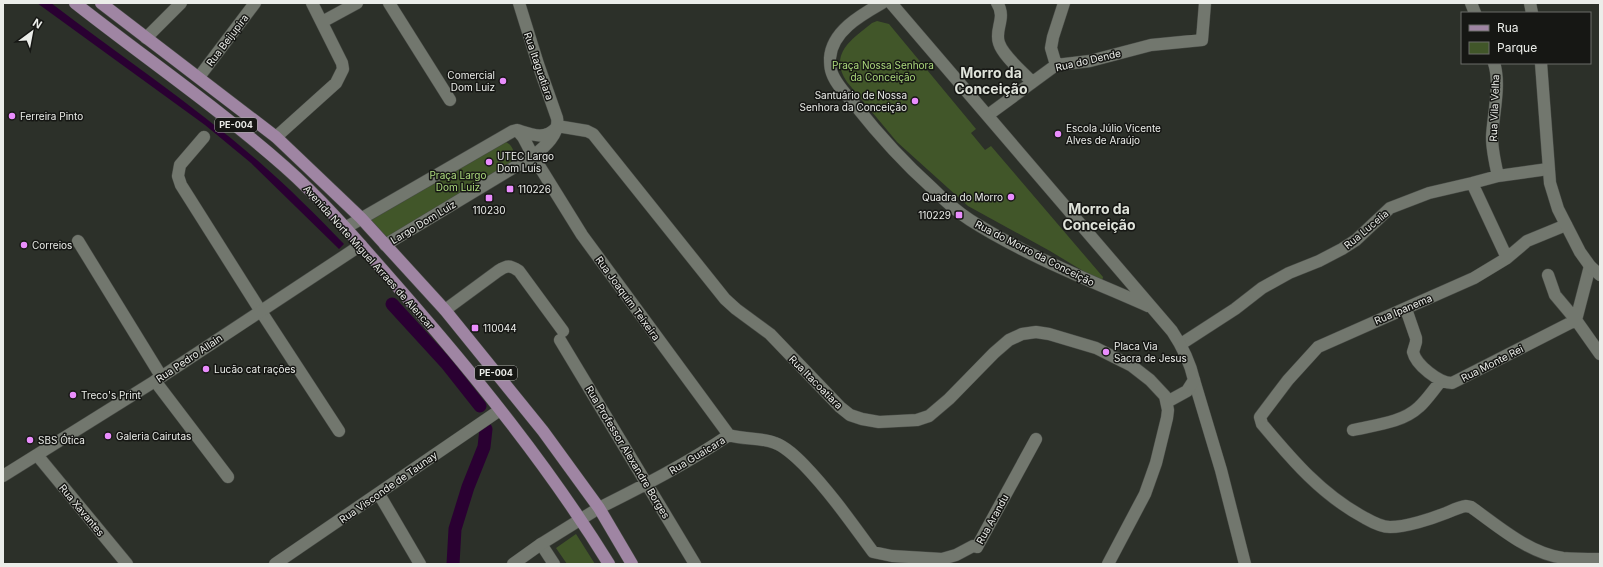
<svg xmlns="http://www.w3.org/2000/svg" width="1603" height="567" font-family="Inter,sans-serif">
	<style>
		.green { fill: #415629 }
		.water { fill: #2a0032 }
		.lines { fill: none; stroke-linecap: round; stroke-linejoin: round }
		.canal { stroke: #2a0032; stroke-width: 13 }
		.street-casing { stroke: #484b46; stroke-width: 13 }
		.secondary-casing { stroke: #484b46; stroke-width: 13 }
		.primary-casing { stroke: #484b46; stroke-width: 13 }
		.street { stroke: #72776e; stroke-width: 12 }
		.secondary { stroke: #72776e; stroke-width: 12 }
		.primary { stroke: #9f85a3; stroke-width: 12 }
		.poi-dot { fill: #ea8dfd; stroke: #161714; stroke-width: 1.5 }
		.labels { text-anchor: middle; stroke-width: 3; stroke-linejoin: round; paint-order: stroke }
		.shield { fill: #161714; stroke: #abada9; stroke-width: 1 }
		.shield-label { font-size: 9px; font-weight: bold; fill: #ebede9 }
		.street-label { font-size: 10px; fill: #ebede9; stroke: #161714 }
		.park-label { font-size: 10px; fill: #addb7d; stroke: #161714 }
		.poi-label { font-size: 10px; fill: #ebede9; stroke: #161714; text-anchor: start }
		.district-label { font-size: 14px; font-weight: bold; fill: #dfe3da; stroke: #161714 }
	</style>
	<rect width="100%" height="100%" fill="#2c3029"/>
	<!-- green -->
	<path class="green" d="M877,21L889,24L976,129L971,133L985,150L991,146L1103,277L1102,281L1098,280L1050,251L968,206L897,142L847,82C828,54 852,39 872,23Z
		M504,141C512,144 516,152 513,161L386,239L370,220Z
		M576,534L595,564H567L556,548Z"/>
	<!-- water -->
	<path class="water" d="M37,3H51C119,55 191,103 257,160C287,186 316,215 344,244L339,249L251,163L205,125Z"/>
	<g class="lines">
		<!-- canal -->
		<path class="canal" d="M392,304L446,363L480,406
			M453,564L455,529L468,487L484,447L486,429"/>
		<defs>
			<path id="street" d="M389,3L450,100
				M997,3C1007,18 994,29 999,43C1003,56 1023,72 1032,82
				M1471,3L1475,13
				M322,22L357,3
				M146,38L181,3
				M1494,63C1501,84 1493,115 1492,137C1492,150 1495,163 1498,176
				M1056,65L1051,48L1053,37L1064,3
				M199,77L255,3
				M988,115L1056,65L1090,61L1151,45L1202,40L1205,3
				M204,137L180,165L178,176L181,185L260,310L339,431
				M276,137L336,83L343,69L342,63L312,3
				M533,156L582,235L729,435
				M1472,183L1507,258
				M1566,225L1527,241L1507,258L1474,278L1318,347L1288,380L1260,417L1262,424C1293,461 1322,495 1365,518C1372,522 1381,527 1390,527C1406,527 1431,519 1446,513C1453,510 1459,507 1466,506L1471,507C1498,526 1528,553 1563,558C1575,559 1588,559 1600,559
				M78,241L161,376
				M1548,275L1555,295L1576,320L1600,354
				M1406,309L1416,338V342L1413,352C1416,365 1439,383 1452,383L1576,320
				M445,310L498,271C507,265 510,265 519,271L563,331
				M1576,320L1590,266
				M560,340L695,564
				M1181,344L1235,309L1262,288L1289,273L1319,261L1342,249L1356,240L1390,208L1429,193L1472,183L1498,176L1548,169
				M1194,380L1221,470L1245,564
				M155,381L228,477
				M1353,430C1374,425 1402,423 1419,407C1427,400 1434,389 1441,381
				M379,494L420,564
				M599,508C643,486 688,463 729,435C744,440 760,437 775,443C786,447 796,457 804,465C830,492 851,522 873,552L892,556L942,559L956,555L973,546L977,547L1036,439
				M541,544L554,564
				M275,564L500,410"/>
			<path id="secondary" d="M882,3C861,15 832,31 830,58C830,62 830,66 831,70C834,83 847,95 855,105C878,134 903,162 931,187C943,199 956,211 970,220C1025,255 1089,280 1148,306
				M891,3L1172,331C1182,346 1190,362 1194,380L1187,391L1167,402
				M1530,3L1532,13
				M1541,63L1550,183L1558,209L1580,252L1590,266L1600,275
				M557,126L587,131L593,134L725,299L736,309L770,334L840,407L850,415L862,419L879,422L917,420L929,416L949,399L994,353L1009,340L1022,334L1036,332L1049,334L1096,348L1132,366L1150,380L1165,396L1168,410L1167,418L1156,463L1145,494L1108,564
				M517,130L523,137L533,156
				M345,228L513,131L517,130C530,134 545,141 556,128
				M385,245L533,156C545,147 560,134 557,118L538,64L519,3
				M37,455L127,564
				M3,476L155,381L361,245
				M513,564L541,544L599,508"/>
			<path id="primary" d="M75,3C145,58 218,108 285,167C328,205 365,250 403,293C478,379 549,467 609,564
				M101,3L276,137L361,218L445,310L543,431L599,508L632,564"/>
		</defs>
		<!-- street casing -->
		<use href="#street" class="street-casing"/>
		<!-- secondary casing -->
		<use href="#secondary" class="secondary-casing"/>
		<!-- primary casing -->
		<use href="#primary" class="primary-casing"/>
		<!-- street -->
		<use href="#street" class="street"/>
		<!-- secondary -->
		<use href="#secondary" class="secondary"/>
		<!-- primary -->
		<use href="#primary" class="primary"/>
	</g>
	<!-- markers -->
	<g class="poi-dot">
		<circle cx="503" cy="81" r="4"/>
		<circle cx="915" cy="101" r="4"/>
		<circle cx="12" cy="116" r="4"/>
		<circle cx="1058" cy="134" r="4"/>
		<circle cx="489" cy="162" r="4"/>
		<rect x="506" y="185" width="8" height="8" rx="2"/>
		<circle cx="1011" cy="197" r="4"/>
		<rect x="485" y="194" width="8" height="8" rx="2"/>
		<rect x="955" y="211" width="8" height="8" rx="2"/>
		<circle cx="24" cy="245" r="4"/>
		<rect x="471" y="324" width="8" height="8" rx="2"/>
		<circle cx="1106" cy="352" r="4"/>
		<circle cx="206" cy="369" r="4"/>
		<circle cx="73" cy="395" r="4"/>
		<circle cx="108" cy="436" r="4"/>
		<circle cx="30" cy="440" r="4"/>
	</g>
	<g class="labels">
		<!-- shield labels -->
		<g class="shield">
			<rect x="215" y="118" width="42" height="14" rx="3"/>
			<rect x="475" y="366" width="42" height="14" rx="3"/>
		</g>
		<g class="shield-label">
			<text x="236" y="128">PE-004</text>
			<text x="496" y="376">PE-004</text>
		</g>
		<!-- street labels -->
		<g class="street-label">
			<text transform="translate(227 40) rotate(-53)" y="4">Rua Beijupira</text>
			<text transform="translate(1088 60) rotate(-13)" y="4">Rua do Dende</text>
			<text transform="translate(539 66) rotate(71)" y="4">Rua Itaguatiara</text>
			<text transform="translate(1494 108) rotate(-88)" y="4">Rua Vila Velha</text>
			<text transform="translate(423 222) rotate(-31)" y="4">Largo Dom Luiz</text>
			<text transform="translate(1366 229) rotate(-40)" y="4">Rua Lucelia</text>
			<text transform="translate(1035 253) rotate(27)" y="4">Rua do Morro da Conceição</text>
			<text transform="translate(369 257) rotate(48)" y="4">Avenida Norte Miguel Arraes de Alencar</text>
			<text transform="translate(628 298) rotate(54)" y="4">Rua Joaquim Teixeira</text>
			<text transform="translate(1403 309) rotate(-23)" y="4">Rua Ipanema</text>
			<text transform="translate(189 358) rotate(-34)" y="4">Rua Pedro Allain</text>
			<text transform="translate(1492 363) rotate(-27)" y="4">Rua Monte Rei</text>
			<text transform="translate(816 382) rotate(45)" y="4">Rua Itacoatiara</text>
			<text transform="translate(628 452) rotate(59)" y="4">Rua Professor Alexandre Borges</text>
			<text transform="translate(697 455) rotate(-31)" y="4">Rua Guaicara</text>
			<text transform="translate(388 487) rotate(-35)" y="4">Rua Visconde de Taunay</text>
			<text transform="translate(82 510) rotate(50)" y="4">Rua Xavantes</text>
			<text transform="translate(992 519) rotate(-61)" y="4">Rua Arandu</text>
		</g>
		<!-- park labels -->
		<g class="park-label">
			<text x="883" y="69">Praça Nossa Senhora<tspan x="883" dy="12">da Conceição</tspan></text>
			<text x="458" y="179">Praça Largo<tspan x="458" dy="12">Dom Luiz</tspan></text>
		</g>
		<!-- poi labels -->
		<g class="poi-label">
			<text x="495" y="79" text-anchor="end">Comercial<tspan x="495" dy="12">Dom Luiz</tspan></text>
			<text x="907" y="99" text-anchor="end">Santuário de Nossa<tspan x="907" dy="12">Senhora da Conceição</tspan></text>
			<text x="20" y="120">Ferreira Pinto</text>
			<text x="1066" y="132">Escola Júlio Vicente<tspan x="1066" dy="12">Alves de Araújo</tspan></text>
			<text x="497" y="160">UTEC Largo<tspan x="497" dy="12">Dom Luís</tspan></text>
			<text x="518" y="193">110226</text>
			<text x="1003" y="201" text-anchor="end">Quadra do Morro</text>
			<text x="489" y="214" text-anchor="middle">110230</text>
			<text x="951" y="219" text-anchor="end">110229</text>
			<text x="32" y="249">Correios</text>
			<text x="483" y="332">110044</text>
			<text x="1114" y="350">Placa Via<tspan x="1114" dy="12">Sacra de Jesus</tspan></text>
			<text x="214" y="373">Lucão cat rações</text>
			<text x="81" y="399">Treco's Print</text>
			<text x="116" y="440">Galeria Cairutas</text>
			<text x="38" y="444">SBS Ótica</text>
		</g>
		<!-- district labels -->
		<g class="district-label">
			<text x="991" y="78">Morro da<tspan x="991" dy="16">Conceição</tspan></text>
			<text x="1099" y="214">Morro da<tspan x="1099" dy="16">Conceição</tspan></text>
		</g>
	</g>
	<!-- border -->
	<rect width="1603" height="567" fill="none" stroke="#ebede9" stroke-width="8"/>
	<!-- legend -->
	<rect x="1461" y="12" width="130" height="52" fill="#161714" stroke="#6b6d69"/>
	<rect x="1469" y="25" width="20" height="6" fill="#9f85a3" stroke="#6b6d69"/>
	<text x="1497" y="32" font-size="12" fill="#ebede9">Rua</text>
	<rect x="1469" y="42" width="20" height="12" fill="#415629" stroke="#6b6d69"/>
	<text x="1497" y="52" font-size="12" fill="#ebede9">Parque</text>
	<!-- north arrow -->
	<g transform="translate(32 32) rotate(32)" stroke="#161714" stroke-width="3" paint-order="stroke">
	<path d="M0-3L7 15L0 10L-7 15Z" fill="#ebede9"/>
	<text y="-6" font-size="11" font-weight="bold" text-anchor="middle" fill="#ebede9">N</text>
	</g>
</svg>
